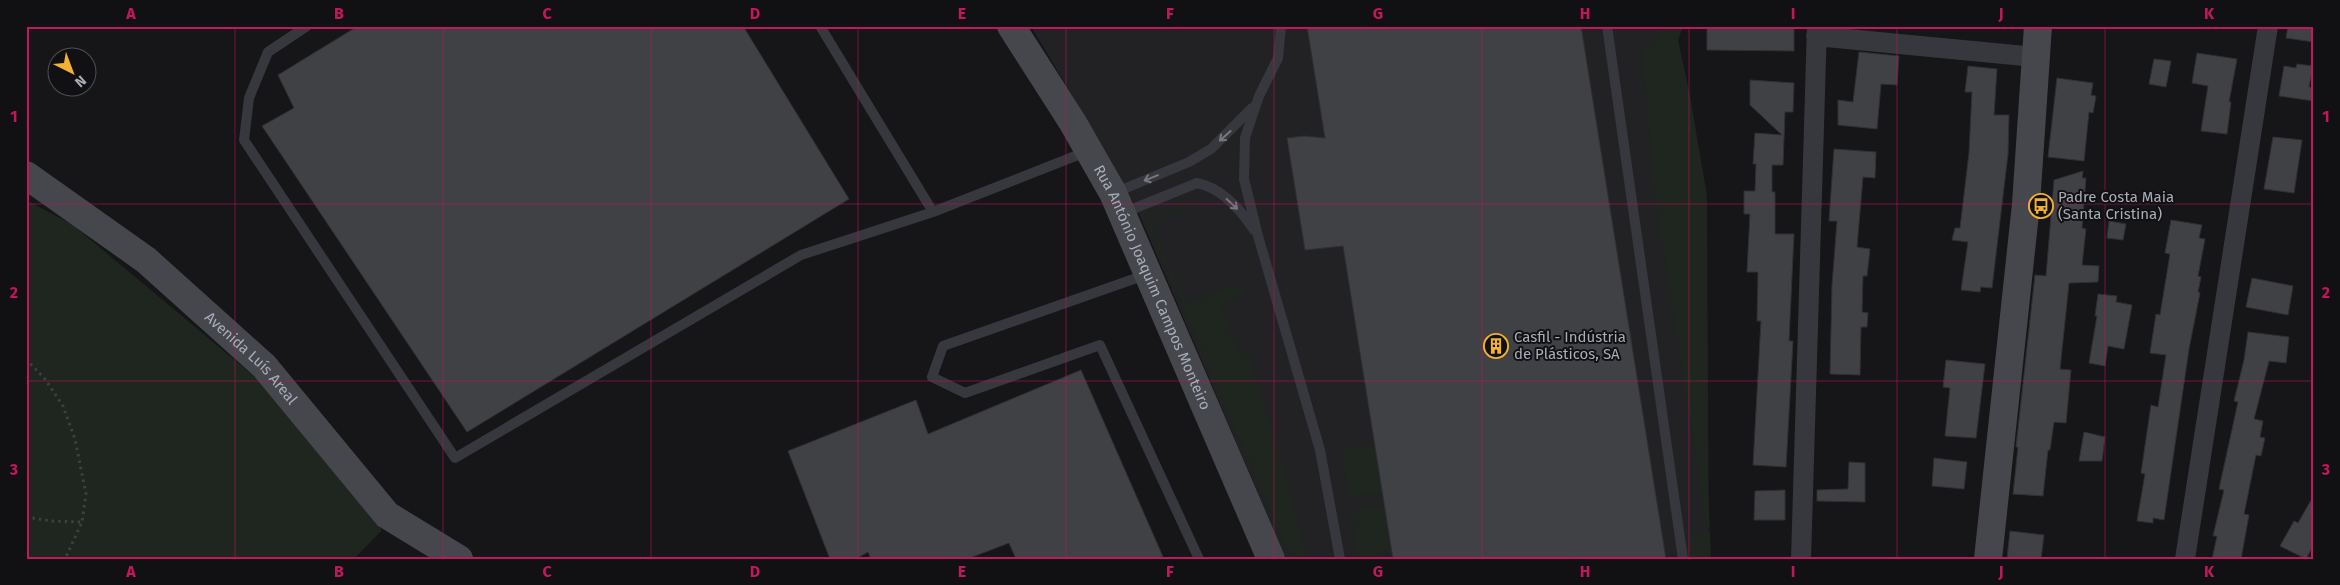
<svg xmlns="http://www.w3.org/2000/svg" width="2340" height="585" font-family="'Fira Sans',sans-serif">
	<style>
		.built { fill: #222225 }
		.green { fill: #1e261f }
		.building { fill: #404145; stroke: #303034 }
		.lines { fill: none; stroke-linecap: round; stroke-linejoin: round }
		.path { stroke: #3d3f44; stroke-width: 3; stroke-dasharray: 2.5 4; stroke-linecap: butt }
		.lane { stroke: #37383d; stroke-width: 10 }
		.street { stroke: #37383d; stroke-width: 20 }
		.secondary { stroke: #45474d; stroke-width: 28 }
		.oneway { stroke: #757881 }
		.grid { fill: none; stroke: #c2185b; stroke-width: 1; stroke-opacity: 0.55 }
		.labels { text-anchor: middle; stroke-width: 4; stroke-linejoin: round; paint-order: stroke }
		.poi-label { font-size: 15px; fill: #a8adb8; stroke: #111113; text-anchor: start }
		.street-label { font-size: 15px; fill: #a8adb8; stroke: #111113 }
		.neatline { fill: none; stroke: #c2185b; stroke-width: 2 }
		.grid-label { font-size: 16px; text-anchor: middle; font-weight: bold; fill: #c2185b }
	</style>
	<rect width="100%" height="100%" fill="#161618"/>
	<!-- built -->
	<path class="built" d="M1031,26H1683L1678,40L1707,196L1709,559H1286L1140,216L1109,158Z"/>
	<!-- green -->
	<path class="green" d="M1661,26H1683L1678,40L1690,96L1707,196L1706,435L1711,559H1691V536L1711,532L1707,526L1655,197L1642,47L1658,37Z
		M26,200L73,225L255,377L382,530L354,559H26Z
		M1187,202L1189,206L1150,221L1187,304L1234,284L1244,289L1246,295L1221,303L1239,355L1248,351L1286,476L1306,559H1291L1146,220Z
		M1362,446H1376L1384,493L1349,496L1341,449Z
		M1366,508H1386L1392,550L1378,552L1379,559H1358L1351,510Z"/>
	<!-- building -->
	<path class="building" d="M358,26H743L849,199L467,432L262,126L294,108L278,75Z
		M1307,26H1581L1666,559H1393L1343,246L1305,250L1287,138L1304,136L1325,138Z
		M1707,26H1794V51L1707,50Z
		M2288,26H2314V42L2286,38Z
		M1859,52L1899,56L1897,85L1881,84L1877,129L1838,125V100L1853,102Z
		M2197,53L2237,59L2229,102H2231L2227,134L2201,131L2208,86L2192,83Z
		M2154,59L2171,61L2166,87L2149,84Z
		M2297,64L2313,66L2309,87L2314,88V101L2279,96L2284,66L2296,68Z
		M1968,66L1997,69L1994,115H2009L2008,154L1992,288L1981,287L1980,292L1961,290L1968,242L1952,240L1955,228H1960L1969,153L1972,92H1965Z
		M2057,78L2093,83L2091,95L2096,96L2093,113L2089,112L2084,161L2048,157Z
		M1750,80L1794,83L1793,112H1785L1783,165H1772V192H1775V234H1794L1789,341H1793L1786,467L1753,465L1761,321H1757L1758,272H1747L1750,214H1744V191H1755L1756,164H1753L1755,133L1782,135L1750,105Z
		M2273,137L2302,140L2294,193L2264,189Z
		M1834,149L1876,152L1875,178L1863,177L1857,247L1870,249L1867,276H1863L1862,312L1868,313L1867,327H1861L1860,375L1830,374L1832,285L1837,221H1829Z
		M2083,171L2082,178H2086L2082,228L2086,229L2082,265L2099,266L2098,282L2069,283L2060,369L2071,370L2066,423L2054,422L2050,450H2048L2043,496L2013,494L2018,447H2016L2035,275L2046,276L2054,180Z
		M2171,220L2202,225L2199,238L2205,239L2198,276L2201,277L2198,292L2200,293L2189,349L2164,520L2153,518V523L2137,521L2145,474L2141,473L2151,405L2158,407L2166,355L2150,353L2156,314L2160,315L2170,254L2165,253Z
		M2109,221L2126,224L2123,240L2107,238Z
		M2252,278L2293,286L2288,315L2246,307Z
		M2098,294L2117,296L2116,302L2132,305L2124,349L2108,346L2105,366L2089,363L2097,316H2095Z
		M2248,332L2289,337L2286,363L2269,361L2254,419L2263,421L2260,437L2265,438L2261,456L2256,455L2244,514L2249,515L2241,559H2212L2217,536H2213L2224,490L2219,489L2238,402L2234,401L2244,360Z
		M1946,360L1985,364L1976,438L1945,436L1950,388L1943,387Z
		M1081,370L1164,559H1016L1009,543L967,559H871L868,552L856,559H830L788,451L916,400L928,434Z
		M2084,432L2105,437L2102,461H2079Z
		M1934,458L1967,462L1964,489L1932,486Z
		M1849,462L1865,463V502L1817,501V490L1848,489Z
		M1785,490V520H1754L1755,491Z
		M2314,495V544L2306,559L2280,546L2294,521L2298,523Z
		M2010,531L2044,535L2041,559H2007Z"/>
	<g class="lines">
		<!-- path -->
		<path class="path" d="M26,359L45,379L63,406L75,439L86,494L82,522
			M26,517L51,521L82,522L65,559"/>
		<!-- lane -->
		<path class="lane" d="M307,26L268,52L249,98L244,140L455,458L801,255L933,212L1088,151
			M820,26L933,212
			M1281,26L1278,58L1259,96L1245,138L1244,179L1258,236L1320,450L1340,559
			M1607,26L1683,559
			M1114,193L1189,162L1211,149L1252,108
			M1123,213L1197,183C1221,188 1241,210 1254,230
			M1148,274L943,346L932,377L965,393L1100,345L1199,559"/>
		<!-- street -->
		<path class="street" d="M1816,36L2035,57
			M1801,559L1817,26
			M2185,559L2268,26"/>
		<!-- secondary -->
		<g class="secondary">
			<path id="s1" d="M1011,26L1073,123L1113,193L1271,559"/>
			<path id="s2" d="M26,175L146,260L264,366L387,515L459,559"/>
			<path d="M1988,559L2026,204L2038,26"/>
		</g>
	</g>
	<!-- one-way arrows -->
	<defs><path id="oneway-shaft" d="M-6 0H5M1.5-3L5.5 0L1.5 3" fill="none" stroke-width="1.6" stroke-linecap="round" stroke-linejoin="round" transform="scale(1.25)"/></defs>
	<g class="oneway">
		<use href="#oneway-shaft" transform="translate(1225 136) rotate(138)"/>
		<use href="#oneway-shaft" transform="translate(1151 178) rotate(158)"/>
		<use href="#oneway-shaft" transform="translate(1232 204) rotate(43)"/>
	</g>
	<!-- grid -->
	<path class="grid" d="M235,26V559M443,26V559M651,26V559M858,26V559M1066,26V559M1274,26V559M1482,26V559M1689,26V559M1897,26V559M2105,26V559M26,204H2314M26,381H2314"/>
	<!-- icons -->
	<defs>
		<symbol id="bus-ring" viewBox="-11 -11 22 22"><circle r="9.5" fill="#111113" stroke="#f2b134" stroke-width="1.5"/><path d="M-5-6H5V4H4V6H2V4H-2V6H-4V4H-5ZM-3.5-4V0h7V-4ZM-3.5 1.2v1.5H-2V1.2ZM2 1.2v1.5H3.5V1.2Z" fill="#f2b134"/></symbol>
		<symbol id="building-ring" viewBox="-11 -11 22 22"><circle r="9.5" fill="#111113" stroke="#f2b134" stroke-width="1.5"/><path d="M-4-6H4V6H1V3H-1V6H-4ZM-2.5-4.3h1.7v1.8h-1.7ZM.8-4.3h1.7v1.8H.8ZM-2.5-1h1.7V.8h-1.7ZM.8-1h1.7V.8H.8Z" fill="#f2b134"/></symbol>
	</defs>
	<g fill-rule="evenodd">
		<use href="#bus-ring" x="2027" y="192" width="28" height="28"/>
		<use href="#building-ring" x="1482" y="332" width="28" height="28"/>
	</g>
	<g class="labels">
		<!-- poi labels -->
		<g class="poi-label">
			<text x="2058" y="202">Padre Costa Maia<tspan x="2058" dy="17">(Santa Cristina)</tspan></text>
			<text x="1514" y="342">Casfil - Indústria<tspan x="1514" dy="17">de Plásticos, SA</tspan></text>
		</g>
		<!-- street labels -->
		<g class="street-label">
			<text dy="5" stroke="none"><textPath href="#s1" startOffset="298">Rua António Joaquim Campos Monteiro</textPath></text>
			<text dy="5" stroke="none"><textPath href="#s2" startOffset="291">Avenida Luís Areal</textPath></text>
		</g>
	</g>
	<!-- border -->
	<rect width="2340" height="585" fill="none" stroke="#111113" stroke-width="55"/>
	<!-- north arrow -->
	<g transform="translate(72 72) rotate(138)"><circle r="24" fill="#111113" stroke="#4d4f55"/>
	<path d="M0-4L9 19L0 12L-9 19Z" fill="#f2b134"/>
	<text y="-8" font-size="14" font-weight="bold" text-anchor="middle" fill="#a8adb8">N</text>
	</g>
	<rect x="28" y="28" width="2284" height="530" class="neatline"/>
	<g class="grid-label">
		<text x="131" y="19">A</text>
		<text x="339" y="19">B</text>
		<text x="547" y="19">C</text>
		<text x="755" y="19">D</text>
		<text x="962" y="19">E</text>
		<text x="1170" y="19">F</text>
		<text x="1378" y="19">G</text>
		<text x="1585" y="19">H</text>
		<text x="1793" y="19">I</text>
		<text x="2001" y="19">J</text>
		<text x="2209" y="19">K</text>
		<text x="14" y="122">1</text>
		<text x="2326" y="122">1</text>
		<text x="14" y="298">2</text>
		<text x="2326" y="298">2</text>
		<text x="14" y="475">3</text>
		<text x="2326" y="475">3</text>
		<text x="131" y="577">A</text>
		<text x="339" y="577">B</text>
		<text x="547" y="577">C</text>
		<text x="755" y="577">D</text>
		<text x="962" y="577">E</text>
		<text x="1170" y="577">F</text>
		<text x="1378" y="577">G</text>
		<text x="1585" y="577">H</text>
		<text x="1793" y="577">I</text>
		<text x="2001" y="577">J</text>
		<text x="2209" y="577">K</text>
	</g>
</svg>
